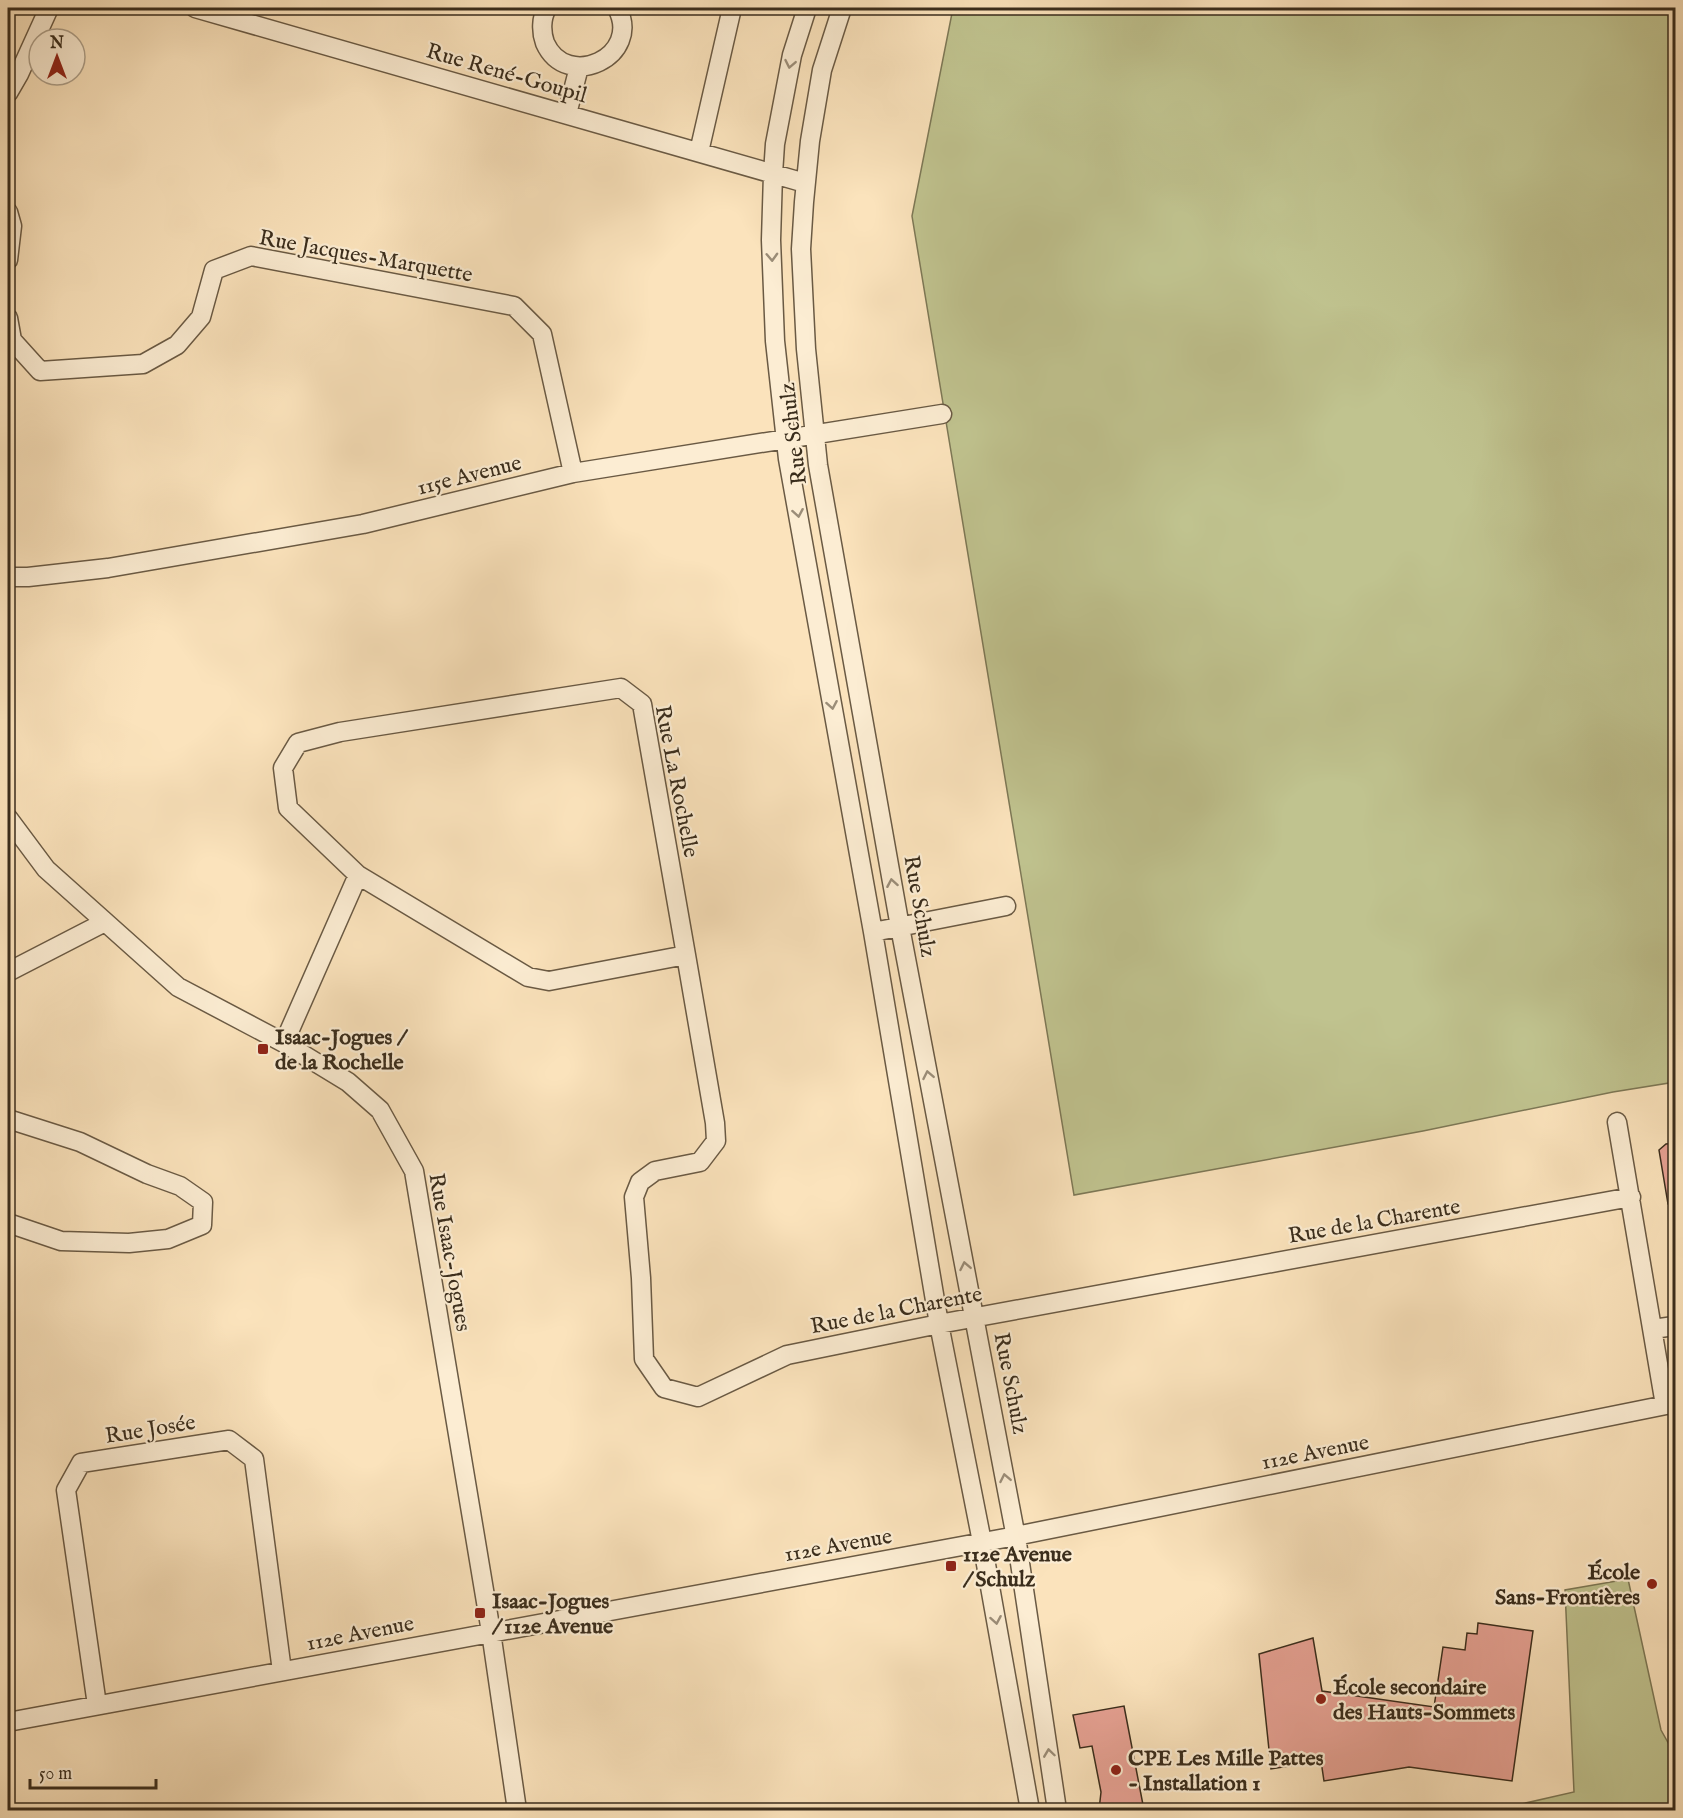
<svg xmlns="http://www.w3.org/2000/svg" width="1683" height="1818" font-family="'IM FELL English',serif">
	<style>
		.green { fill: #c0c38f; stroke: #7d7856; stroke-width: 1.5 }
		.building { fill: #e7a294; stroke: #3a2d1c; stroke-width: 1.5 }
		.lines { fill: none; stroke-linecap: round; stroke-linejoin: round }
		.minor-casing { stroke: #6a5a44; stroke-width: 21 }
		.minor { stroke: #fcedd3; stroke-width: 18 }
		.oneway { stroke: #9b8d78 }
		.poi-dot { fill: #8f2418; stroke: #fcedd3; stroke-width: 2 }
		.labels { text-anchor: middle; stroke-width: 4.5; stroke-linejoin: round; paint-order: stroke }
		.street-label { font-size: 22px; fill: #3a2d1c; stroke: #fcedd3 }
		.poi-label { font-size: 22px; font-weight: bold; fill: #3a2d1c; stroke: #fcedd3; text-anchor: start }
	</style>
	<rect width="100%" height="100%" fill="#fbe3bc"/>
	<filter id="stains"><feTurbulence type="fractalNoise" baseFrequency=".00333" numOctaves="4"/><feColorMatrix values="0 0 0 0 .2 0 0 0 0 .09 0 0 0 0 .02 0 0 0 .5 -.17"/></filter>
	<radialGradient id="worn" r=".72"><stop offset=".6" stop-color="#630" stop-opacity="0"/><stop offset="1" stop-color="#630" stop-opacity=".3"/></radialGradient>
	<!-- green -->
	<path class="green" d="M953,8H1675V1082L1613,1092L1423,1131L1074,1195L912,216Z
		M1628,1579L1661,1730L1675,1755V1810H1495L1574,1792L1565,1590Z"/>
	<!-- building -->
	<path class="building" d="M1676,1143V1203L1668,1204L1659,1150L1666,1144Z
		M1478,1623L1533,1631L1512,1781L1409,1767L1324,1781L1321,1761L1271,1769L1259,1654L1313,1638L1322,1691L1434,1707L1443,1647L1465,1650L1467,1633L1477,1634Z
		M1124,1706L1144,1810H1099L1101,1792L1092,1746L1080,1748L1073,1715Z"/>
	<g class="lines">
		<defs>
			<path id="minor" d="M195,8L805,183
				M547,8C541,18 541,32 545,43C567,92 643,56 617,8
				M807,8L792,55L775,144L773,174L771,240L775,341L788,459L873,932L939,1324L982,1542L1030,1810
				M842,8L822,70L810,141L804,202L801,249L806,349L818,465L900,927L1017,1543L1057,1810
				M8,93L19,74L49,8
				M567,114L579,67
				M699,152L732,8
				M8,212L12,226L8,260
				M8,318L12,340L40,371L143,364L177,345L201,317L214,270L251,256L514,306L542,334L573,473
				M8,577H28L108,568L363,524L573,473L942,414
				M621,688L642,704L686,955L549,981L528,977L358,875L288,808L283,768L298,743L340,732Z
				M8,818L46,869L178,987L284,1043L348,1082L380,1110L414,1171L491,1632L517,1810
				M873,932L1006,906
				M686,955L715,1123L716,1141L700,1162L655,1171L640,1182L634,1197L641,1278L644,1359L664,1388L698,1397L787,1355L939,1324L1631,1197
				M8,972L105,922
				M284,1043L358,875
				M8,1119L80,1142L147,1174L180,1186L203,1202L202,1225L168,1239L129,1243L61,1241L8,1223
				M1617,1122L1665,1405
				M1653,1329L1674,1326
				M97,1705L66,1490L81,1463L229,1440L254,1459L282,1671
				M8,1722L1016,1536L1676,1403"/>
		</defs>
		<!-- minor casing -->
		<use href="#minor" class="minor-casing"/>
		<!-- minor -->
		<use href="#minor" class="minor"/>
	</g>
	<!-- one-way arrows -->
	<defs><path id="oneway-chevron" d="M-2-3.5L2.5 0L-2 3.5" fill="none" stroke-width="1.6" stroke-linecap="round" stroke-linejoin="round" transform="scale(1.5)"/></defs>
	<g class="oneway">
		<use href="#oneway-chevron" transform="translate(790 64) rotate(101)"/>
		<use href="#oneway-chevron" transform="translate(772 257) rotate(88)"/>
		<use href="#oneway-chevron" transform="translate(798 513) rotate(80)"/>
		<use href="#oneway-chevron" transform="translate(832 705) rotate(80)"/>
		<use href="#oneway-chevron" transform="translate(892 883) rotate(-100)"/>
		<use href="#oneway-chevron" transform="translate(928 1075) rotate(-101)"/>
		<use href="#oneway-chevron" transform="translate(965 1266) rotate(-101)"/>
		<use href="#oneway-chevron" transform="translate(1005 1478) rotate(-101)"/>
		<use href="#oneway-chevron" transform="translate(996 1620) rotate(80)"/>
		<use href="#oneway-chevron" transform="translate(1049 1753) rotate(-98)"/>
	</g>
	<!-- markers -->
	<g class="poi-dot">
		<rect x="257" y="1043" width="12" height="12" rx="3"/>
		<rect x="945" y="1560" width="12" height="12" rx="3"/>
		<circle cx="1652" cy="1584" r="6"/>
		<rect x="474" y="1607" width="12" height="12" rx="3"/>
		<circle cx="1321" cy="1699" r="6"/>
		<circle cx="1116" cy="1770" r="6"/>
	</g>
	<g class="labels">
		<!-- street labels -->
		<g class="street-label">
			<text transform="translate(507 72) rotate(16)" y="8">Rue René-Goupil</text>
			<text transform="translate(366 255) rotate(10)" y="8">Rue Jacques-Marquette</text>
			<text transform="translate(792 434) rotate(-97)" y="8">Rue Schulz</text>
			<text transform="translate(469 474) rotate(-14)" y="8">115e Avenue</text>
			<text transform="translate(678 781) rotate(79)" y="8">Rue La Rochelle</text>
			<text transform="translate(921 906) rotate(80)" y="8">Rue Schulz</text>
			<text transform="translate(1374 1220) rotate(-10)" y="8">Rue de la Charente</text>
			<text transform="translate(451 1252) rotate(80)" y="8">Rue Isaac-Jogues</text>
			<text transform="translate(896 1309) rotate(-11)" y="8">Rue de la Charente</text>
			<text transform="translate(1012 1383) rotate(79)" y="8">Rue Schulz</text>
			<text transform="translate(150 1428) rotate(-9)" y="8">Rue Josée</text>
			<text transform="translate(1315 1451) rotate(-11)" y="8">112e Avenue</text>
			<text transform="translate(838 1544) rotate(-10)" y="8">112e Avenue</text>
			<text transform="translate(360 1632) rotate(-11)" y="8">112e Avenue</text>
		</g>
		<!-- poi labels -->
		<g class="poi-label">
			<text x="275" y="1044">Isaac-Jogues /<tspan x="275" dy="25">de la Rochelle</tspan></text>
			<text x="963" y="1561">112e Avenue<tspan x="963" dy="25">/ Schulz</tspan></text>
			<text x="1640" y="1579" text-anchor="end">École<tspan x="1640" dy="25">Sans-Frontières</tspan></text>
			<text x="492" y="1608">Isaac-Jogues<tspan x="492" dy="25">/ 112e Avenue</tspan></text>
			<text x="1333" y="1694">École secondaire<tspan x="1333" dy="25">des Hauts-Sommets</tspan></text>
			<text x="1128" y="1765">CPE Les Mille Pattes<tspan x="1128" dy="25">- Installation 1</tspan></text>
		</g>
	</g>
	<!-- margin -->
	<rect width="1683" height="1818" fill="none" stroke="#fbe3bc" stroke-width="30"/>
	<rect x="9" y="9" width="1665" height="1800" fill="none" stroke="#3a2d1c" stroke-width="3"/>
	<rect x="15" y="15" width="1653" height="1788" fill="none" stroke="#3a2d1c" stroke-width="1.5"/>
	<!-- north arrow -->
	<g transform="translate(57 57)"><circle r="28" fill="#fcedd3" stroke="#aea08a" stroke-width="1.5"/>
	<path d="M0-4.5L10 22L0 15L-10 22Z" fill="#8f2418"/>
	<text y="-9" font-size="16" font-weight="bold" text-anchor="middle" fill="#3a2d1c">N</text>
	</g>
	<!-- scale -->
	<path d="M30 1779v9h126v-9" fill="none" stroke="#3a2d1c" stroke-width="3"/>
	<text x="39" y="1779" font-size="18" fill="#3a2d1c" stroke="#fcedd3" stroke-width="4.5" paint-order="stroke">50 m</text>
	<rect width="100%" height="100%" filter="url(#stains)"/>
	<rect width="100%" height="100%" fill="url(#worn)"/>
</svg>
